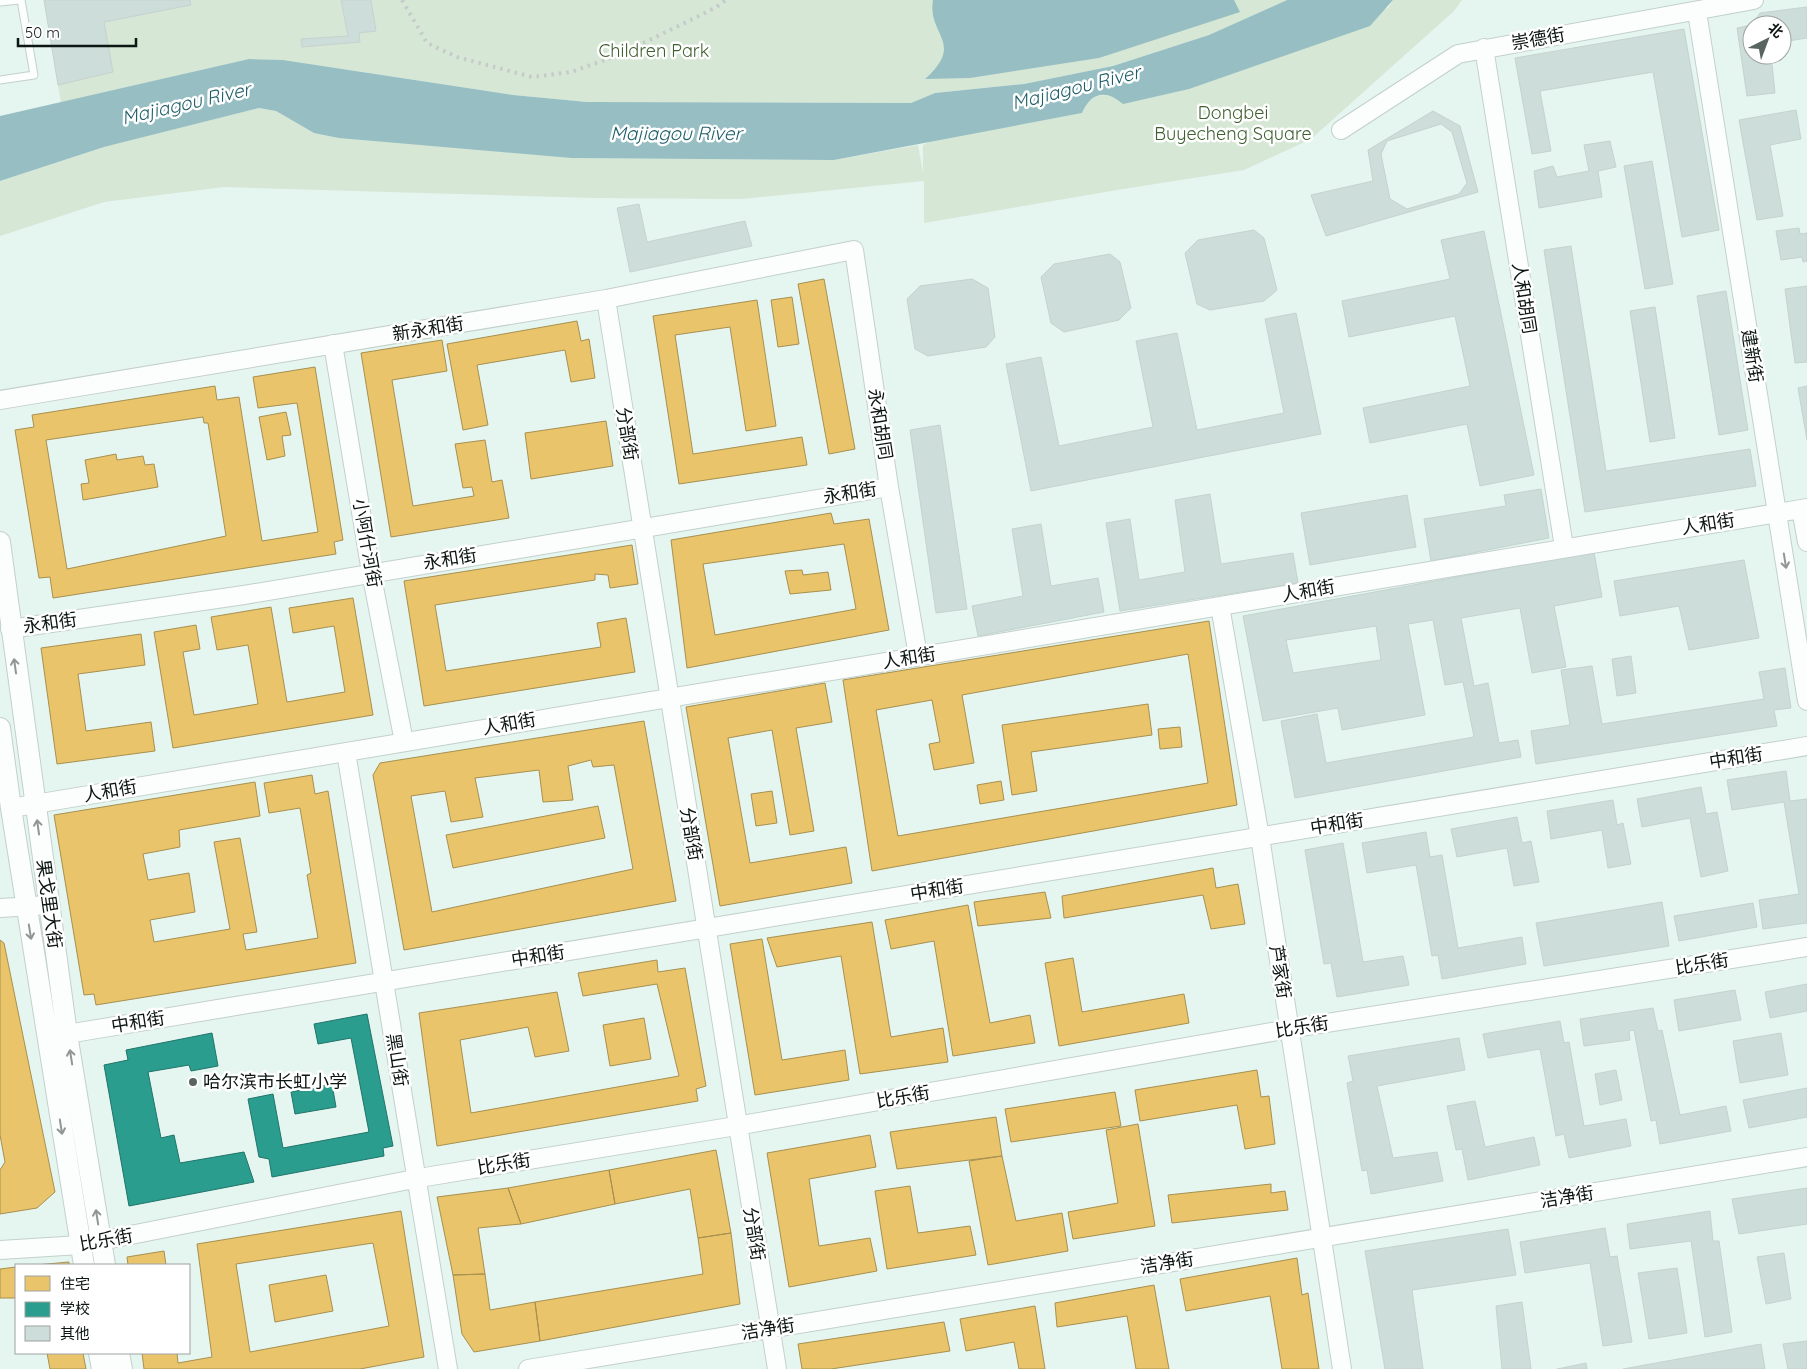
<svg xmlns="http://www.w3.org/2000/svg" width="1807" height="1369" font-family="Quicksand,'Noto Sans SC',sans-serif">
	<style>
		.green { fill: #d6e7d6 }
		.water { fill: #97bec2 }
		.homes { fill: #e9c46a; stroke: #a79050; fill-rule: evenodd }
		.schools { fill: #2a9d8f; stroke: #21746a }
		.building { fill: #ccddda; stroke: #c6d2cf; fill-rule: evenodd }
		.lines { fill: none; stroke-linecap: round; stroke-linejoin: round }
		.service-casing { stroke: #c3d0cb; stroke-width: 9 }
		.tertiary-casing { stroke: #c3d0cb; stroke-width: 20 }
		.secondary-casing { stroke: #c3d0cb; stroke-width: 22 }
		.service { stroke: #fbfefd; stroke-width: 7 }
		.tertiary { stroke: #fbfefd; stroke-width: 18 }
		.secondary { stroke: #fbfefd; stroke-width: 20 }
		.rail { stroke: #c6cac9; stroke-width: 4; stroke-dasharray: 2.5 5; stroke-linecap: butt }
		.oneway { stroke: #8f9694 }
		.poi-dot { fill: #586460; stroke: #fff; stroke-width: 2 }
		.labels { text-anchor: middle; stroke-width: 5; stroke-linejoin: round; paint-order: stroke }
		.street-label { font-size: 18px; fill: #0c1613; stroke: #fff }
		.park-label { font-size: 18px; fill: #3e5f2f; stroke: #fff }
		.poi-label { font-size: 18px; fill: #0c1613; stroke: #fff; text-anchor: start }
		.water-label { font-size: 19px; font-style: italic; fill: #1d5e68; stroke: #fff }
	</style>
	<rect width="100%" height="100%" fill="#e5f5ef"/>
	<!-- green -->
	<path class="green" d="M44,0H1287L1209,35L1113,66L1024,84L935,93L911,103L587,102L513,95L283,60L249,59L61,103Z
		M1393,0H1462L1454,11L1311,139L1244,170L1117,190L924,223V181L742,199L593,198L224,187L104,202L0,236V181L104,147L259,108L276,111L314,133L571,158L834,160L918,145L923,173V145L931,141L1082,113C1089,96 1101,91 1118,99L1388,8Z"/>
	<!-- water -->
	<path class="water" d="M933,0H1234L1240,12L1099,58L970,78L925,79C966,42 927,36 933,0Z
		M1287,0H1393L1370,26L1189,89L1123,104C1106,89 1091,92 1082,113L834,160L571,158L339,138L314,133L276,111L259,108L104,147L0,181V116L249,59L283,60L513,95L587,102L911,103L935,93L1024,84L1113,66L1209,35Z"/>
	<!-- homes -->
	<path class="homes" d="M824,279L855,449L829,454L798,284Z
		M792,297L799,344L778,347L771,300Z
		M757,300L776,426L746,431L730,327L675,335L693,454L802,437L807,465L679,484L653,316Z
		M577,321L581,341L589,339L595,378L571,382L565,350L477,365L488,425L463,430L447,344Z
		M442,340L447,371L392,380L413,506L474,496L472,487L463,488L455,444L485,440L492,482L502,480L509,518L391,537L361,353Z
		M315,367L343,540L334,542L336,554L53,598L50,577L39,578L15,430L34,427L32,415L215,386L217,400L239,397L262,541L318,532L297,403L258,408L253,377ZM203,417L204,423H208L226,536L67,569L46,440Z
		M286,412L291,435L282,436L285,456L267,460L259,417Z
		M606,421L613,466L531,479L525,433Z
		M116,454L117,460L143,456L145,465L154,464L158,487L83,500L81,484L89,483L85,460Z
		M831,513L834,524L869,519L889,630L687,668L671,540ZM844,544L856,609L715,635L703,564Z
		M632,545L638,584L610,588L608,575L595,574V580L435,605L446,671L601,647L597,623L626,618L635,672L424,706L404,581Z
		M802,570L803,575L828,572L831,590L790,594L785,571Z
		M353,598L373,715L173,748L154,632L196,625L200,649L183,652L194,715L258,704L248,645L217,650L211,617L271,607L287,702L345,692L334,626L293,633L289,608Z
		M1209,621L1237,805L872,871L843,680ZM1188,654L1208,783L898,836L876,710L932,700L940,742L929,744L934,770L974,763L962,695Z
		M141,634L145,665L78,674L86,731L151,722L155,751L57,764L41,648Z
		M825,683L832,722L796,728L814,831L790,835L772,730L728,738L750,863L846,847L852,883L720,906L686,707Z
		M1148,704L1152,735L1031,752L1037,791L1012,795L1002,725Z
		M644,721L676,901L404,950L373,775L380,763ZM591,760L593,767L614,765L633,869L432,912L411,796L445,791L451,822L483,817L475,778L539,770L543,802L573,800L568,766Z
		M1180,727L1182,747L1160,749L1158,729Z
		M312,775L315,794L328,791L356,963L96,1005L94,994L84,995L54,815L255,782L260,816L179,830L180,847L143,854L148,880L189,873L195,912L150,920L154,942L230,929L214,842L240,838L257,932L243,934L246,950L318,938L307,875L311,873L300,808L269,813L264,783Z
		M1001,781L1004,800L980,804L977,785Z
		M772,791L777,823L756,826L751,794Z
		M598,806L605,838L453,868L446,835Z
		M1213,868L1216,888L1238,884L1245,924L1211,929L1203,895L1064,918L1062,896Z
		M1045,892L1051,918L978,926L974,902Z
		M968,905L990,1023L1030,1015L1035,1043L953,1056L934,941L891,949L885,920Z
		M872,922L891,1037L943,1028L948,1062L860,1074L841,956L777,967L767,938Z
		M762,939L782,1060L845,1050L849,1080L755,1095L730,944Z
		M0,940L4,943L55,1192L37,1208L0,1214V1170L5,1162L0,1135Z
		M1073,958L1082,1012L1184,994L1189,1023L1059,1046L1045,963Z
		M657,960L658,972L685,968L706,1086L696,1089L698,1101L437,1146L419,1013L557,992L569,1051L535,1057L528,1027L460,1040L471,1113L679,1076L657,984L583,996L578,973Z
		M644,1018L651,1059L610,1066L603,1025Z
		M1257,1070L1261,1097L1269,1096L1275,1144L1245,1149L1237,1105L1140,1121L1135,1090Z
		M1115,1092L1121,1126L1011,1142L1005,1109Z
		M996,1117L1002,1156L897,1169L890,1132Z
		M1138,1124L1155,1226L1073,1239L1068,1212L1118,1203L1106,1130Z
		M870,1135L876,1167L809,1179L819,1246L870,1238L877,1271L789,1287L767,1153Z
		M716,1150L731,1233L698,1238L690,1189L615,1204L609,1170Z
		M1002,1156L1016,1221L1062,1213L1068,1251L988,1265L969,1161Z
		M609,1170L615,1204L521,1224L508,1188Z
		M1271,1184V1193L1285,1191L1288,1210L1172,1223L1168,1195Z
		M910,1186L918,1233L970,1226L976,1255L887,1269L875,1191Z
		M508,1188L521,1224L478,1228L485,1274L453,1275L437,1197Z
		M401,1211L424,1357L360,1369H144L142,1353H177L178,1363L212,1357L197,1244ZM373,1243L389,1326L250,1352L236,1264Z
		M731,1233L740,1304L540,1341L535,1302L703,1274L698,1238Z
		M164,1251L166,1265H128L127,1257Z
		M1297,1258L1302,1295L1308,1293L1319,1369H1282L1270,1296L1186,1311L1180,1279Z
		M69,1262V1265H36Z
		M16,1267V1298H0V1269Z
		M485,1274L490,1310L535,1302L540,1341L474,1352L462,1334L453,1275Z
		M326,1275L333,1311L275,1322L269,1285Z
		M1154,1285L1169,1369H1136L1127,1316L1057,1327L1055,1303Z
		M1035,1306L1045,1369H1019L1014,1342L966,1351L960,1319Z
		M944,1322L950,1351L831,1369H802L798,1344Z
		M47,1353H83L86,1369H50Z"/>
	<!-- schools -->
	<path class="schools" d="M367,1014L393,1146L383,1148L384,1156L272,1177L269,1159L259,1157L248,1099L273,1094L283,1148L369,1132L351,1038L318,1044L314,1024Z
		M212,1033L218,1066L191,1071L189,1065L148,1072L161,1138L174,1135L180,1163L244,1152L254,1182L129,1206L104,1065L128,1060L126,1050Z
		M332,1084L336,1107L295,1114L291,1092Z"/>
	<!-- building -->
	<path class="building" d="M44,0H190L191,5L104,22L113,72L58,85Z
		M341,0H371L376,31L359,33L360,42L302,47L301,39L348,36Z
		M1807,7V38L1782,42V25H1752V55H1771L1775,93L1747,96L1737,28L1752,25L1760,13Z
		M1684,29L1719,230L1682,237L1653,72L1540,91L1551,151L1532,154L1515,58Z
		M1796,110L1801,139L1770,145L1783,216L1757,220L1739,120Z
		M1433,111L1460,126L1478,192L1326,236L1311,195L1373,181L1368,150Z
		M1441,124L1452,132L1467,183L1459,194L1407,209L1390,199L1381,154L1387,141Z
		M1610,141L1616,167L1598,171L1602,197L1539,208L1534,171L1553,166L1557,177L1589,171L1584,145Z
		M1652,161L1673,284L1645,289L1624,166Z
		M639,204L647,242L745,221L752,246L630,272L617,208Z
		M1799,228L1800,234L1807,233V261L1803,262L1802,257L1781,260L1776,231Z
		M1254,230L1264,238L1277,290L1264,301L1210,310L1197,304L1185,253L1198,240Z
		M1484,231L1534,475L1480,486L1467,424L1370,443L1363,408L1470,386L1455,316L1349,337L1342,301L1450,279L1441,240Z
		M1571,246L1606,471L1750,449L1756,486L1585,512L1544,250Z
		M1110,254L1120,262L1131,308L1119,320L1064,332L1051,323L1041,277L1054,264Z
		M972,279L988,288L995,337L986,347L928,356L915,349L907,299L920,286Z
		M1807,286V362L1795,363L1785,289Z
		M1726,291L1748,430L1719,435L1697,296Z
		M1655,307L1675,438L1650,442L1630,311Z
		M1296,313L1321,434L1031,491L1006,364L1041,357L1059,446L1153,427L1136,341L1177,333L1197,430L1284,413L1265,319Z
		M1807,386V440L1798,388Z
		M940,425L967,609L936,613L910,430Z
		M1541,489L1549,538L1431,561L1424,519L1506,506L1504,495Z
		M1210,494L1221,564L1293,553L1298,583L1120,611L1106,523L1130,519L1139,580L1185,572L1175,500Z
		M1407,495L1416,547L1310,565L1301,513Z
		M1041,524L1051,586L1098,578L1104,612L978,636L972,606L1023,596L1012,529Z
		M1594,552L1602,597L1554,606L1566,667L1532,673L1520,608L1461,618L1474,686L1488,683L1499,743L1518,740L1521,757L1295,798L1281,721L1317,714L1326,763L1474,737L1463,682L1445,685L1433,620L1408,624L1425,715L1342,730L1338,708L1263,721L1243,616ZM1376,626L1381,660L1293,673L1286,640Z
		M1744,560L1759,638L1689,650L1679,606L1620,616L1614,581Z
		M1631,656L1636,693L1617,696L1612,659Z
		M1592,666L1602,724L1764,699L1759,672L1785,668L1791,708L1774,710L1777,726L1536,764L1531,731L1570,725L1561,670Z
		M1786,771L1790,801L1807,799V923L1763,929L1759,900L1799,894L1784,802L1732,810L1727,780Z
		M1701,787L1706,814L1717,812L1728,871L1701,877L1690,818L1642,827L1637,799Z
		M1613,800L1617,825L1623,823L1631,864L1608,868L1602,830L1551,839L1547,811Z
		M1517,817L1522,843L1531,841L1539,882L1514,886L1507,848L1457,857L1451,829Z
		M1426,832L1430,857L1442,855L1458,948L1522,937L1526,964L1442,979L1438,955L1432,956L1416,865L1367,873L1362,843Z
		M1343,843L1363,962L1403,956L1409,985L1337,997L1331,963L1324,964L1305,850Z
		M1662,902L1669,946L1544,966L1536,923Z
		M1753,903L1757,927L1679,941L1674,916Z
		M1807,984V1011L1770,1018L1765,992Z
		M1735,990L1741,1020L1679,1031L1674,1000Z
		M1653,1008L1658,1031L1662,1030L1680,1115L1726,1106L1731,1131L1660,1144L1656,1120L1651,1121L1634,1030L1629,1031L1630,1040L1584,1046L1580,1019Z
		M1560,1021L1564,1043L1569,1042L1584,1126L1626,1119L1631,1146L1569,1158L1564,1134L1556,1136L1540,1049L1488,1058L1483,1034Z
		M1781,1033L1788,1075L1740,1083L1733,1041Z
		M1459,1038L1465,1070L1377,1086L1393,1158L1437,1152L1443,1181L1371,1194L1367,1170L1362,1171L1347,1083L1353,1081L1348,1056Z
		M1616,1070L1622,1100L1600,1105L1595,1074Z
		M1807,1088V1117L1749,1128L1743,1100Z
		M1475,1101L1485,1147L1534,1137L1540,1165L1468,1180L1462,1149L1456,1150L1447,1106Z
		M1807,1188V1224L1739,1234L1732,1199Z
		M1710,1211L1713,1241H1719L1732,1332L1705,1337L1691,1241L1630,1249L1627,1224Z
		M1605,1228L1610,1257L1617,1256L1632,1342L1603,1346L1590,1263L1525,1273L1520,1242Z
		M1508,1229L1516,1275L1412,1290L1423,1369H1385L1365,1251Z
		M1784,1253L1791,1299L1766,1304L1757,1257Z
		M1677,1268L1687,1333L1649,1339L1638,1273Z
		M1522,1302L1531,1369H1502L1496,1306Z
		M1807,1341V1369H1788L1783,1344Z
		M1761,1344L1765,1369H1623Z
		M1586,1363L1587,1369H1557Z"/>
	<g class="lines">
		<defs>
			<path id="service" d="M0,2L20,0
				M0,80L34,75L21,0"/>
			<path id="tertiary" d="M1697,12L1807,701
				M1484,48L1564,547
				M1341,130L1458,54L1754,0
				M606,299L777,1369
				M333,344L371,572L404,742
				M0,400L606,299L854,250L889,487L918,656
				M1801,509L1807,542
				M1220,606L1260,837L1342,1369
				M10,629L244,595L889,487
				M346,752L448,1369
				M11,808L1807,508
				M0,908L49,905
				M67,1034L1807,746
				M0,1250L80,1245L419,1178L736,1126L1289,1029L1807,947
				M528,1369L1807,1157"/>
			<path id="secondary" d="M0,542L67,1034L105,1265
				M0,728L11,808L84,1265
				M99,1353L102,1369
				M119,1353L122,1369"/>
		</defs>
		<!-- service casing -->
		<use href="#service" class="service-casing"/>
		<!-- tertiary casing -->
		<use href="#tertiary" class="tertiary-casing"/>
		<!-- secondary casing -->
		<use href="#secondary" class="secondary-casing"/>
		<!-- service -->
		<use href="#service" class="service"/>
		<!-- tertiary -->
		<use href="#tertiary" class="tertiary"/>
		<!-- secondary -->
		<use href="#secondary" class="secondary"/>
		<!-- rail -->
		<path class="rail" d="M402,0L427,43L457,57L532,77L571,72L619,55L715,8L726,0"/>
	</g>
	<!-- one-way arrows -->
	<defs><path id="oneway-shaft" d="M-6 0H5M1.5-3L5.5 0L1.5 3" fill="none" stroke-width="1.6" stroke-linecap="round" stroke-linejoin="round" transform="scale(1.25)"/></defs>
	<g class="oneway">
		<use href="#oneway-shaft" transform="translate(1785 561) rotate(81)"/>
		<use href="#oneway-shaft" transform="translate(15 666) rotate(-98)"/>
		<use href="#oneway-shaft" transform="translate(38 827) rotate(-98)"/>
		<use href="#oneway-shaft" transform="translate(30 932) rotate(81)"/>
		<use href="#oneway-shaft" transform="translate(71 1057) rotate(-99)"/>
		<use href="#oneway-shaft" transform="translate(61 1127) rotate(81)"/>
		<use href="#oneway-shaft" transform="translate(97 1217) rotate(-99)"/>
	</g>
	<!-- markers -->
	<circle class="poi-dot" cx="193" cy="1082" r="5"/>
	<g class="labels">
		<!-- street labels -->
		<g class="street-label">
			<text transform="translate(1538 39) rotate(-10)" y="6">崇德街</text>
			<text transform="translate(1524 298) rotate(81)" y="6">人和胡同</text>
			<text transform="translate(428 329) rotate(-9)" y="6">新永和街</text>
			<text transform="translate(1752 356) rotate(81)" y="6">建新街</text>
			<text transform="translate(880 424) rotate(81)" y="6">永和胡同</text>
			<text transform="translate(627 434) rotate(81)" y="6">分部街</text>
			<text transform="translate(850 493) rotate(-9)" y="6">永和街</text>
			<text transform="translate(1708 524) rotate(-9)" y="6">人和街</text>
			<text transform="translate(367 543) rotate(80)" y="6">小阿什河街</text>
			<text transform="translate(450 559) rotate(-9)" y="6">永和街</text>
			<text transform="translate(1308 591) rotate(-10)" y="6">人和街</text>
			<text transform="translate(50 623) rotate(-8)" y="6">永和街</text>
			<text transform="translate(909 658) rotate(-9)" y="6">人和街</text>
			<text transform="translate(509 724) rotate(-10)" y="6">人和街</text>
			<text transform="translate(1736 758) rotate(-9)" y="6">中和街</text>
			<text transform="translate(110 791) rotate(-10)" y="6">人和街</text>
			<text transform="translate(1337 824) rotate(-9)" y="6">中和街</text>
			<text transform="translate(691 834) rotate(80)" y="6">分部街</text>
			<text transform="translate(937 890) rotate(-9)" y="6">中和街</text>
			<text transform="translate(49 904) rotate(82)" y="6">果戈里大街</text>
			<text transform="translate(538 956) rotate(-9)" y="6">中和街</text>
			<text transform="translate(1702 964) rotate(-9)" y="6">比乐街</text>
			<text transform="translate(1280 972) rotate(81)" y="6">芦家街</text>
			<text transform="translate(138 1022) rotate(-9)" y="6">中和街</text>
			<text transform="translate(1302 1027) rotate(-9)" y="6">比乐街</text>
			<text transform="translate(397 1060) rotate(81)" y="6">黑山街</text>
			<text transform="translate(903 1097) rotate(-10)" y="6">比乐街</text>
			<text transform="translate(504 1164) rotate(-9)" y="6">比乐街</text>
			<text transform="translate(1567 1197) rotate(-9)" y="6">洁净街</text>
			<text transform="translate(754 1234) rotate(81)" y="6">分部街</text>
			<text transform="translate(106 1240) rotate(-10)" y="6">比乐街</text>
			<text transform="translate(1167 1263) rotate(-9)" y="6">洁净街</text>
			<text transform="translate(768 1329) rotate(-9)" y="6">洁净街</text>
		</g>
		<!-- park labels -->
		<g class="park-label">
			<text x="654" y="57">Children Park</text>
			<text x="1233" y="119">Dongbei<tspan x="1233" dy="21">Buyecheng Square</tspan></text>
		</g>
		<!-- poi labels -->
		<g class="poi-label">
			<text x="203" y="1088">哈尔滨市长虹小学</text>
		</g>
		<!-- water labels -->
		<g class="water-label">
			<text transform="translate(1076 87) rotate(-14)" y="7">Majiagou River</text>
			<text transform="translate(186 103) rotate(-13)" y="7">Majiagou River</text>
			<text x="676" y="140">Majiagou River</text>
		</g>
	</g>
	<!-- legend -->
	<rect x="15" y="1264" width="175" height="90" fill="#ffffff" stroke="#9ea2a1"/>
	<rect x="25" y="1276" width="25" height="15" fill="#e9c46a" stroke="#9ea2a1"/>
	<text x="60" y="1289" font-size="15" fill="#0c1613">住宅</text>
	<rect x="25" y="1302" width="25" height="15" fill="#2a9d8f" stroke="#9ea2a1"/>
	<text x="60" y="1314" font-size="15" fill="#0c1613">学校</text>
	<rect x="25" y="1326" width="25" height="15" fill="#ccddda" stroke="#9ea2a1"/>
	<text x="60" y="1339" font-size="15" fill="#0c1613">其他</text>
	<!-- north arrow -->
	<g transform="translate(1767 40) rotate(42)"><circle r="24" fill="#ffffff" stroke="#9ea2a1"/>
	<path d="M0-4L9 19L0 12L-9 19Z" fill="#586460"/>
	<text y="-8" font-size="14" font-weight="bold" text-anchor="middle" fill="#0c1613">北</text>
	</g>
	<!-- scale -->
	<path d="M18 38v8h118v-8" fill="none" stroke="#0c1613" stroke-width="2.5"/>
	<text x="25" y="38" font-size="15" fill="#0c1613" stroke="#ffffff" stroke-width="4" paint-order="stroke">50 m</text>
</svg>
